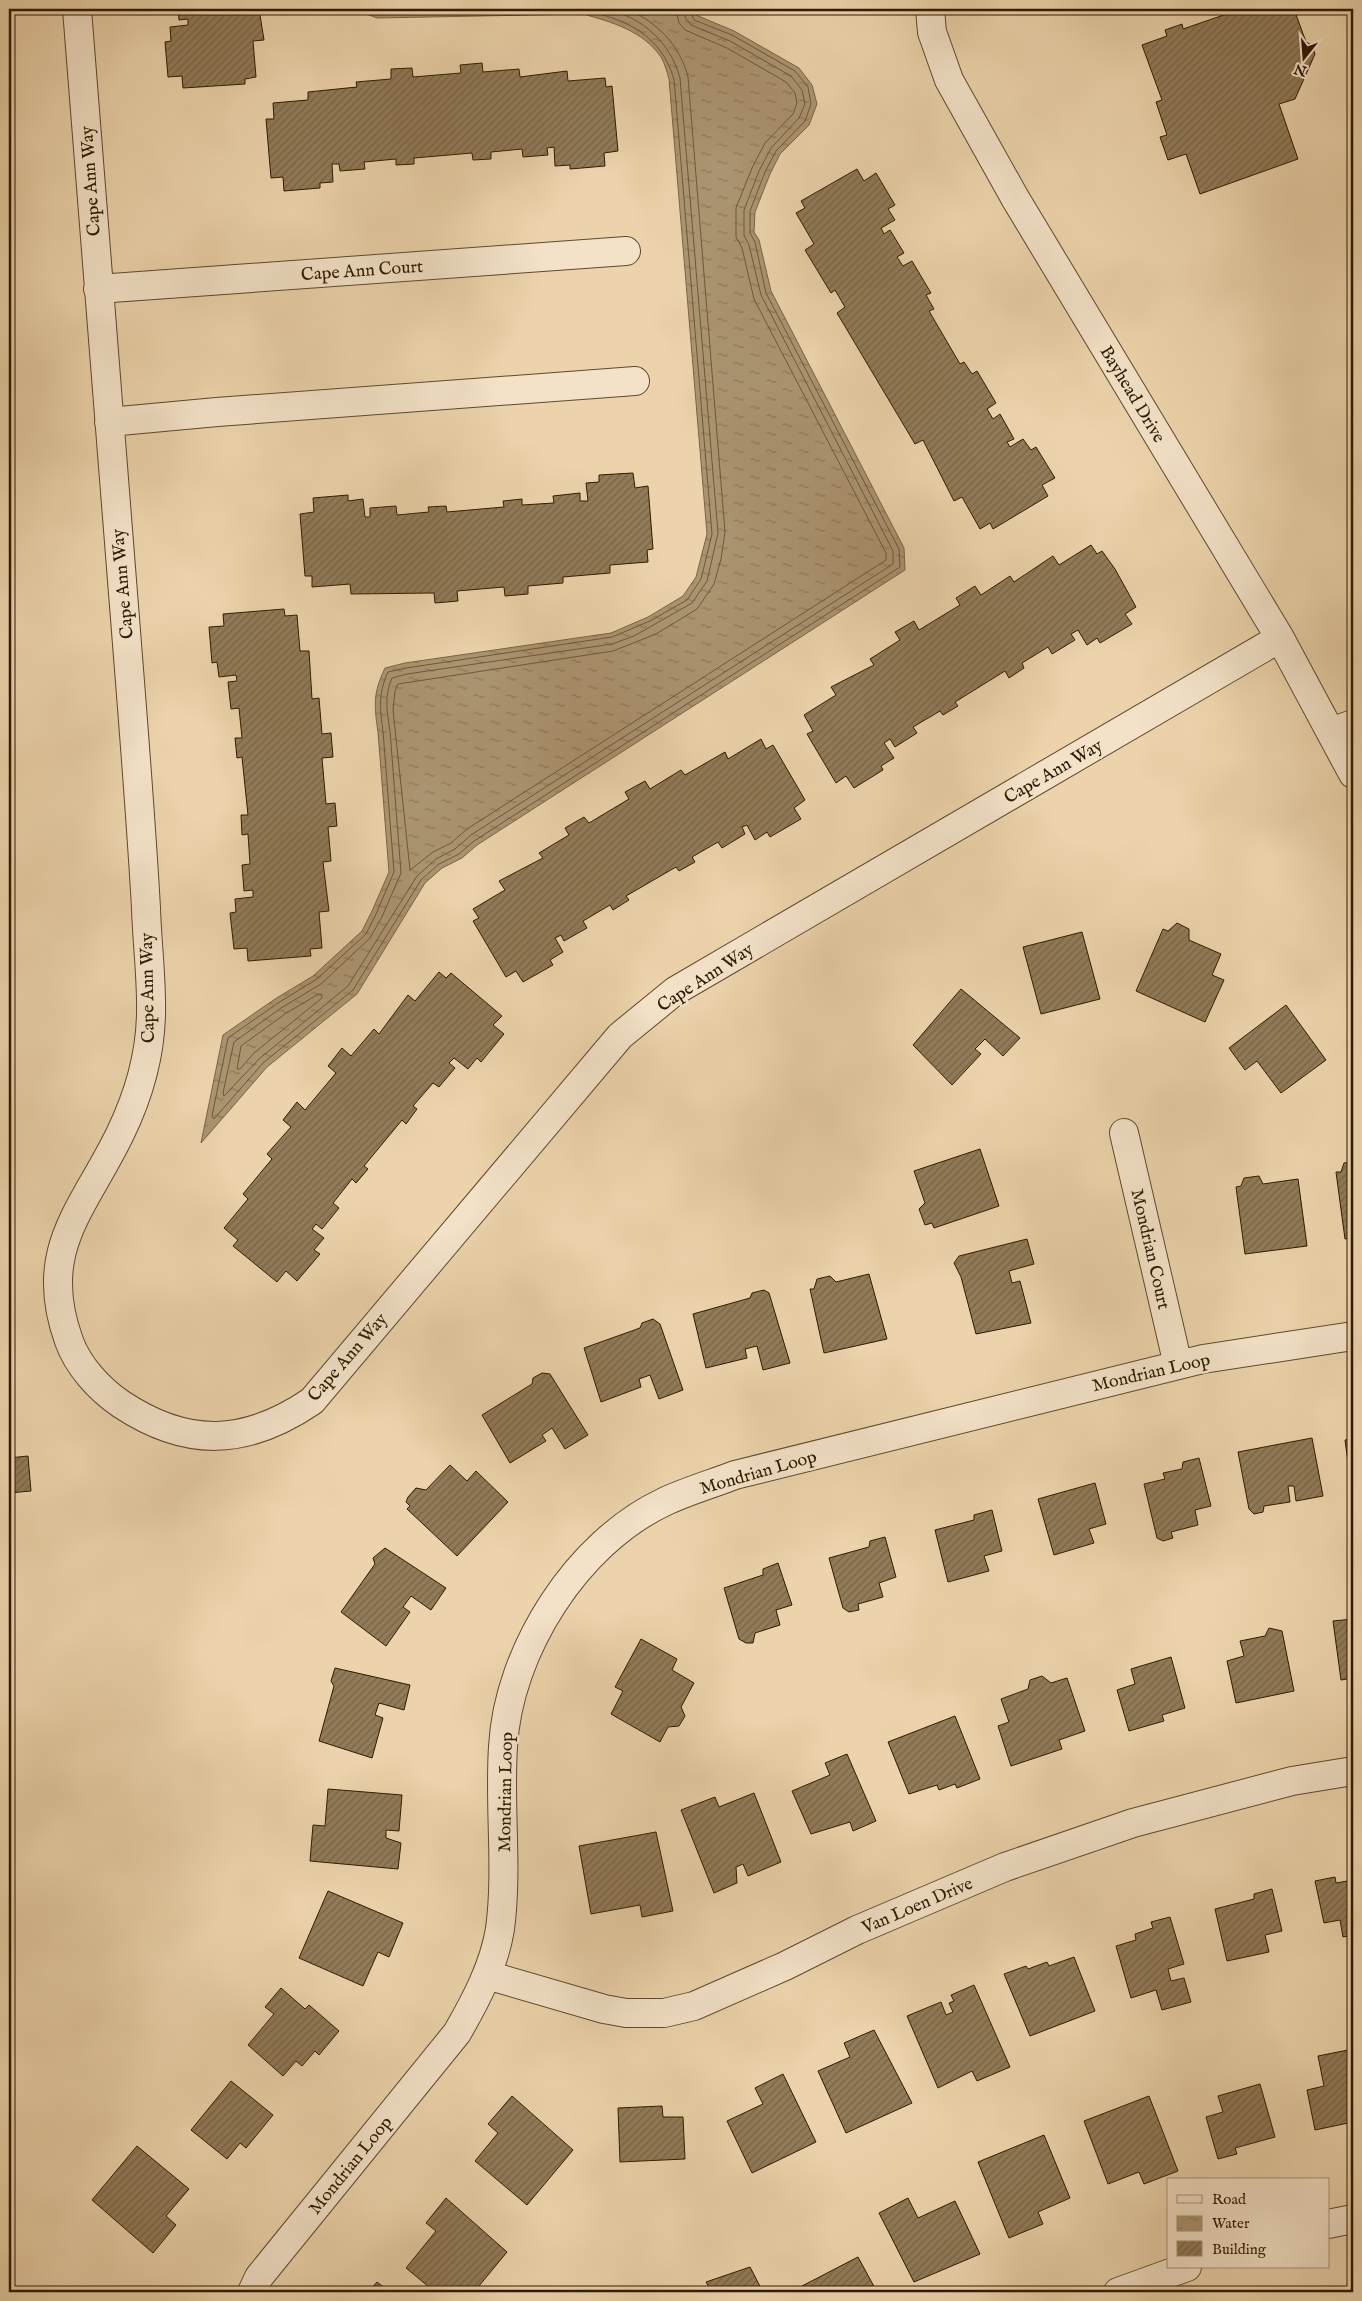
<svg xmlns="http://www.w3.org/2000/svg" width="1362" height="2301" font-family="'IM FELL English',serif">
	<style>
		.water { fill: url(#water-ripples); stroke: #796444 }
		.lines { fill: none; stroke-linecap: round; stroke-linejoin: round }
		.shore { stroke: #6c5838; stroke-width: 1 }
		.building { fill: url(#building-hatch); stroke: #2e1b00 }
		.street-casing { stroke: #5e492b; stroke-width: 30 }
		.street { stroke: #f3e2c8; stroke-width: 28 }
		.labels { text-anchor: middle; stroke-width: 5; stroke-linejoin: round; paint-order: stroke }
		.street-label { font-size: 18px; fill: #2e1b00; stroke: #f3e2c8 }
	</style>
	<defs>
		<pattern id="water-ripples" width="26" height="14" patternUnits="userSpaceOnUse" patternTransform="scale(1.25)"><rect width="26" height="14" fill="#ab9471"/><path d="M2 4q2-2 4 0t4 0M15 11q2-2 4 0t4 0" fill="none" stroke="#8c785a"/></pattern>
		<pattern id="building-hatch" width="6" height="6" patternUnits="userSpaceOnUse" patternTransform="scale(1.25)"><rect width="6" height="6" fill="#917b59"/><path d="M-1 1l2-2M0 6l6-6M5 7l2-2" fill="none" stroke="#776447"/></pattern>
	</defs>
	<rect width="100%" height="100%" fill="#ecd3ab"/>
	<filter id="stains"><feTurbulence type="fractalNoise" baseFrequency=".004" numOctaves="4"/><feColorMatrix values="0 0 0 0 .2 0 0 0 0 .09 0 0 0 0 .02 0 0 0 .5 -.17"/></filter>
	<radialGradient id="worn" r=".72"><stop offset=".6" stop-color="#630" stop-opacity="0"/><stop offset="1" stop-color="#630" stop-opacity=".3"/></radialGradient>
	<!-- water -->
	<path class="water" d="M353,9H694L696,15L734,31L799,68L812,85L817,104L809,125L780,154L770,174L755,212L754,232L759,240L771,291L904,548L905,570L477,845L462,858L442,868L425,883L357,994L267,1067L201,1143L223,1035L275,999L313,976L362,931L372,911L389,872L378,732C374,705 373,693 385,668L405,663L611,633L648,617L683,596L696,577L707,534L669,79C667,72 665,64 661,57C643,31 612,22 583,14L377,18Z"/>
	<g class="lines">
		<!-- shore -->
		<path class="shore" d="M366,9L378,13L584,10C627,20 660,34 674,79L712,534L701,579L687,600L650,621L612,637L406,668L388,672C378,693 380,710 383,731L394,872L376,914L366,934L317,979L278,1003L228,1038L212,1116L214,1119L263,1063L353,990L421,880L439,864L459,854L474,841L900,567L899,549L766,293L755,242L750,233V211L765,172L776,151L805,121L811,104L808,87L795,71L732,35L694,20L689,9
			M607,9C643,18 670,42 680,78L718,533L707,581L692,603L634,636L612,644L407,674L392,678C384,696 387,712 390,731L401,873L382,917L370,938L321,984L281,1008L234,1042L223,1093L224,1096L259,1059L348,986L417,876L436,859L455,849L471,835L893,564V551L761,295L749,245L744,235V210L759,171L771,148L799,118L805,104L802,90L791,76L730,41L691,25L686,19L683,9
			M627,9C657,22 680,45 688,77L725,532L721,559L714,584L697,609L656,634L613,651L398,684L395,691L393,710L410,870L433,852L451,843L467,829L886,560V553L754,299L742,248L736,237V208L752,168L765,143L793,114L797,103L795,93L786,82L727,48L685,30L679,23L676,9
			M319,994L322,995V998L254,1053L240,1069H237L241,1046L285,1014Z"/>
	</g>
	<!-- building -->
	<path class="building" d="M178,9H259L264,40L253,41L256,77L245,79V84L183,88L182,76L168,77L165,42L171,41L170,27L188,25V19L179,20Z
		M1241,9H1294L1306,42L1312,45L1315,54L1295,99L1279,104L1298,159L1200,194L1186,154L1168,160L1160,137L1167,135L1156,102L1162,100L1142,45L1167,36L1165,30L1182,24L1183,29Z
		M482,63L483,72L519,69L520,77L567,71L568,81L605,78L606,87L612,86L618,151L604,153L605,166L570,169V165L555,166L554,147L547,148L548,155L523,157L522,149L491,152V159L473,160L472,153L414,158V164L396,165V159L364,162L365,169L340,171L339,164H332L333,182L320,183V188L284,191L283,177L271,178L266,119H274L273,103L308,100V92L357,87L356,82L391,79V69L412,68L413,77L461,73L460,65Z
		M857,169L864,181L876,173L895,205L888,209L895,220L881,228L884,234L890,230L904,253L897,257L903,266L912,261L931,293L926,295L934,309L929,311L960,364L964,362L972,374L977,371L996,403L987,409L993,419L1000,414L1014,439L1007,442L1010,447L1023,439L1031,450L1036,447L1055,478L1042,485L1048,496L993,529L990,523L980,529L962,497L954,501L923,440L915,444L837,313L845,307L835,290L831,293L805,250L814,244L796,213L805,208L801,201Z
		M633,473L635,488L648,486L653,549L647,550L648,562L610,565V573L563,577V583L528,586V594L505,596L504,587L457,591L458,601L435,603L434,593L351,594L350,584L312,587V576H305L300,514L314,512L313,498L348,495V501L363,499L365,517H370V508L396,506L397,515L429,512L428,507L446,506L447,512L504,507L503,501L522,499V505L554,503L553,496L580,493V501H588L586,483L599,482V475Z
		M1091,545L1097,554L1102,551L1115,569L1136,607L1125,614L1132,624L1100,643L1097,638L1087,645L1078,630L1071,634L1075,640L1052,654L1048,647L1022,663L1024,668L1009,678L1005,671L955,702L958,706L943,715L940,711L913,727L917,733L895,747L890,739L884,743L894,758L881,766L883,770L854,788L846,776L836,783L807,734L813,731L804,715L836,695L831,687L874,665L870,659L900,640L895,632L914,621L919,630L960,605L956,598L975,586L981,595L1010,576L1014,582L1053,556L1059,565Z
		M284,609L285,616L297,615L300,651H309L312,699L319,698L322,734L331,733L333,757L322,758L326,804L335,803L337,826L328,827L331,861L323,862L329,911L319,912L322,948L310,949L311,956L248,961L247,948L234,949L230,913L236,912L235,899L253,897V890L244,891L242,865L250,864L248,834L242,835L241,815H248L242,757L237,758L235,738H242L239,708L231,709L228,682L237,681L236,675L219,677L217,662L212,663L209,627L224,626L223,614Z
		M761,739L766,749L773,745L805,800L794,808L801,819L770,837L767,832L755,840L747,825L742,827L745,834L722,848L718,842L692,857L695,862L679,871L676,867L626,896L629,900L613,910L610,905L583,921L587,928L564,941L561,935L555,938L563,952L550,960L553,965L523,982L516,971L506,977L473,921L479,918L473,909L505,890L499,881L543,858L539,853L569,835L565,828L584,817L589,823L629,799L625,792L645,781L650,789L681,770L685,775L725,752L728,759Z
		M1177,923L1189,929V940L1221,954L1212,975L1224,980L1205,1022L1136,991L1163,929L1168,931Z
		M1082,932L1100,999L1041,1014L1023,947Z
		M439,972L446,978L451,973L502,1016L493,1025L504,1034L481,1062L477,1058L468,1069L454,1058L449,1063L455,1068L439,1087L433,1083L413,1106L417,1109L406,1124L402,1120L364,1166L368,1169L356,1183L352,1179L333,1203L339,1208L322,1229L316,1224L312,1229L324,1238L314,1250L320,1254L297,1281L286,1271L277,1282L233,1246L238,1240L224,1228L248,1199L243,1194L272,1159L267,1154L291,1127L283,1120L297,1102L305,1110L336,1073L328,1066L342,1048L351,1056L374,1029L379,1034L408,995L415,1001Z
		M961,989L1020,1038L1003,1056L985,1039L975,1049L981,1054L952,1085L913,1045Z
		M1286,1005L1326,1060L1281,1093L1257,1061L1245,1070L1229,1048Z
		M980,1149L999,1206L934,1228L932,1223L925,1225L919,1209L925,1203L914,1171Z
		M1353,1162V1238L1345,1239L1336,1172H1341L1344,1163Z
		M1259,1176L1263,1184L1298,1179L1307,1246L1245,1254L1236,1187L1241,1186L1244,1178Z
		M1027,1239L1034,1264L1009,1271L1012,1283L1020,1281L1031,1323L976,1334L961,1277L954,1263L959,1256Z
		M869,1274L887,1339L824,1353L810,1289H814L817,1279L830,1276L836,1282Z
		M764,1290L769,1293L790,1363L763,1370L757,1346L745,1349L747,1358L706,1368L693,1314L750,1298L752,1293Z
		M653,1319L660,1324L683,1390L659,1399L650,1375L639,1379L641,1387L601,1402L584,1348L640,1328L642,1323Z
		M542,1373L550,1374L588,1435L565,1449L552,1428L542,1435L546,1441L510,1463L482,1415L532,1384L533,1378Z
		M1312,1438L1323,1496L1296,1501L1294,1486H1288L1290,1502L1264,1506L1263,1512L1254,1514L1249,1509L1238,1452Z
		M1353,1439V1500L1345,1440Z
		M28,1456L31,1491L9,1493V1458Z
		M1199,1458L1211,1506L1195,1510L1198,1525L1171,1532L1173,1538L1163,1541L1157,1538L1144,1484L1165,1479L1163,1473L1182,1469L1183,1462Z
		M450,1465L467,1481L476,1471L508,1502L457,1556L407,1509L410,1506L406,1502L408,1497L416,1488L426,1490Z
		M1095,1483L1106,1524L1089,1529L1094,1543L1054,1555L1038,1499Z
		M992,1510L1002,1551L984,1556L989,1571L948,1582L935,1530L974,1520V1515Z
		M885,1537L896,1577L879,1583L883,1597L858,1604L859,1610L849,1612L843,1608L829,1558L869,1547L870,1541Z
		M385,1548L446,1588L431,1610L411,1596L403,1607L410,1612L386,1646L341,1612L375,1564L373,1558Z
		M778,1563L792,1605L776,1610L780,1625L755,1633L753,1643H746L739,1639L724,1588L763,1575V1569Z
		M1353,1619V1678L1341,1680L1333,1621Z
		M1269,1628L1282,1631L1294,1691L1236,1703L1227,1661L1244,1656L1240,1641L1265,1636Z
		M641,1639L677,1659L672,1670L694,1683L681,1707L685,1716L679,1726L668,1727L660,1742L611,1714L623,1691L615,1687Z
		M1171,1657L1185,1708L1162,1715L1164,1721L1129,1731L1117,1690L1135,1684L1131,1669Z
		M335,1668L410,1685L404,1710L379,1703L375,1715L383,1718L372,1758L319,1741L334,1686L331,1681Z
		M1042,1676L1051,1683L1067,1678L1085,1731L1059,1740L1062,1749L1011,1766L998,1726L1009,1722L1001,1699L1028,1689L1030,1680Z
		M955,1716L980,1779L957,1788L955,1784L939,1790L937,1785L909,1794L888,1742Z
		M847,1754L876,1821L853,1831L850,1822L811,1834L792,1791L830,1775L825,1763Z
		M328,1789L402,1795L399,1831L386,1830V1838L401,1843L398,1869L310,1861L313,1825L325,1826Z
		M754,1793L781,1862L748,1876L743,1864L736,1867L737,1883L714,1893L681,1810L715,1797L719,1807Z
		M656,1832L673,1911L642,1917L640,1905L591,1914L579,1846Z
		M1335,1877L1336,1883L1353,1880V1935L1343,1937L1340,1920L1324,1923L1315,1881Z
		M1272,1889L1282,1931L1265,1935L1269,1952L1227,1961L1215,1909L1254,1899V1894Z
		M328,1891L403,1923L389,1957L378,1952L363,1986L299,1958Z
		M1170,1917L1184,1964L1168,1969L1171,1981L1184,1978L1191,2002L1162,2010L1156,1990L1131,1998L1116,1946L1136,1940L1135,1934L1153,1928L1151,1922Z
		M1074,1957L1095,2011L1030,2036L1004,1974L1026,1966L1028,1969L1047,1962L1049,1966Z
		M974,1985L1010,2067L977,2081L972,2071L938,2088L907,2016L941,2002L946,2015L953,2012L949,2003L954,2001L951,1995Z
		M281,1988L305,2009L309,2005L339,2031L319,2055L315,2051L302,2066L296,2061L283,2076L248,2045L274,2014L265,2007Z
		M874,2030L912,2103L846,2133L818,2071L850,2057L844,2043Z
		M1353,2049V2122L1315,2130L1307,2090L1324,2086L1318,2056Z
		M783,2074L816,2142L752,2173L727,2121L763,2104L755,2088Z
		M231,2081L273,2115L246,2148L240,2143L227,2159L191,2130Z
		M1260,2084L1275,2137L1235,2148L1237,2154L1218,2159L1206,2117L1223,2112L1218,2096Z
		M512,2096L573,2150L527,2205L475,2161L498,2133L488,2124Z
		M1149,2096L1178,2171L1144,2184L1139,2172L1108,2184L1084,2121Z
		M662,2106L663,2117H683L685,2159L620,2162L618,2108Z
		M1044,2135L1070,2198L1038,2212L1043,2224L1009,2238L978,2162Z
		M137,2146L189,2189L166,2216L176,2225L153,2253L92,2200Z
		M446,2198L507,2252L474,2292H435L406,2268L436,2231L426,2223Z
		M908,2198L918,2218L955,2201L980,2254L914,2282L879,2213Z
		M858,2257L877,2292H806L802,2286Z
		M750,2267L763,2292H704L710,2289L706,2282Z
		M377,2282L390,2292H368Z"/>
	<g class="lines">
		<defs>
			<path id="street" d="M77,9C93,220 110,432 127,644C134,732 141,820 146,908C147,943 152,980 151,1015C150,1057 138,1097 120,1134C83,1210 36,1250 69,1341C78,1366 99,1389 121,1404C187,1448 246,1446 312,1401L620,1036L675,991L1280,638
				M930,9L932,32L949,80L1015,198L1280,638L1353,774
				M98,289L626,251
				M109,422L217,412L635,381
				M1331,732L1353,724
				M1124,1133L1178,1365
				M487,1975L604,2009L626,2013H664L694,2006L785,1966L857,1930L1005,1867L1133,1823L1292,1781L1353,1771
				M1328,2224L1353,2219
				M252,2292L259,2277L457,2033C476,2000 494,1966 500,1929C508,1868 499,1808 503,1747C508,1651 577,1543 664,1502C687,1491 712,1484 735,1475L1203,1359L1353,1336
				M1118,2292L1187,2267"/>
		</defs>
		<!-- street casing -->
		<use href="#street" class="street-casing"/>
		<!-- street -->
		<use href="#street" class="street"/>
	</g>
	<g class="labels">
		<!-- street labels -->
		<g class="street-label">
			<text transform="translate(90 181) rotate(-94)" y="6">Cape Ann Way</text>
			<text transform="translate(362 270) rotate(-4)" y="6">Cape Ann Court</text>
			<text transform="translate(1133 394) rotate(59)" y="6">Bayhead Drive</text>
			<text transform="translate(122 584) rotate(-95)" y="6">Cape Ann Way</text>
			<text transform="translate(1053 771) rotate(-30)" y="6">Cape Ann Way</text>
			<text transform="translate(705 977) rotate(-33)" y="6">Cape Ann Way</text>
			<text transform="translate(147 988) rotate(-91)" y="6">Cape Ann Way</text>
			<text transform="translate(1151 1249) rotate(77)" y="6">Mondrian Court</text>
			<text transform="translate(347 1357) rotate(-49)" y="6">Cape Ann Way</text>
			<text transform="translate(1151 1372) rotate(-13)" y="6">Mondrian Loop</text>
			<text transform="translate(758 1472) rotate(-16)" y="6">Mondrian Loop</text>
			<text transform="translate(505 1792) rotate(-89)" y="6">Mondrian Loop</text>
			<text transform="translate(917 1905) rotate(-23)" y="6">Van Loen Drive</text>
			<text transform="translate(350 2165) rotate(-51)" y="6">Mondrian Loop</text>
		</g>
	</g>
	<!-- margin -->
	<rect width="1362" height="2301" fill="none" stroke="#ecd3ab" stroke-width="30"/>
	<rect x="10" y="10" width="1342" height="2281" fill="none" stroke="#2e1b00" stroke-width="2.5"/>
	<rect x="15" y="15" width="1332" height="2271" fill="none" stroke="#2e1b00"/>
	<!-- legend -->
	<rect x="1167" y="2178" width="162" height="90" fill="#f3e2c8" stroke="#a49278"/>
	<rect x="1177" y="2195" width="25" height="8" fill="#f3e2c8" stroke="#a49278"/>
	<text x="1212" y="2204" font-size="15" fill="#2e1b00">Road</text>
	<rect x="1177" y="2216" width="25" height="15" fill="url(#water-ripples)" stroke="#a49278"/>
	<text x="1212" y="2228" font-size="15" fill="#2e1b00">Water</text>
	<rect x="1177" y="2241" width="25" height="15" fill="url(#building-hatch)" stroke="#a49278"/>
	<text x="1212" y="2254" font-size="15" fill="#2e1b00">Building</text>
	<!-- north arrow -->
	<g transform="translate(1304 58) rotate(197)" stroke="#f3e2c8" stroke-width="4" paint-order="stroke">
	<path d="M0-4L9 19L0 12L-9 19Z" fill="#2e1b00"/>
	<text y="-8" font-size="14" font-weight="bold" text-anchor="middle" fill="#2e1b00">N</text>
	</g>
	<rect width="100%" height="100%" filter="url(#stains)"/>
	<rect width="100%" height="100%" fill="url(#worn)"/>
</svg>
